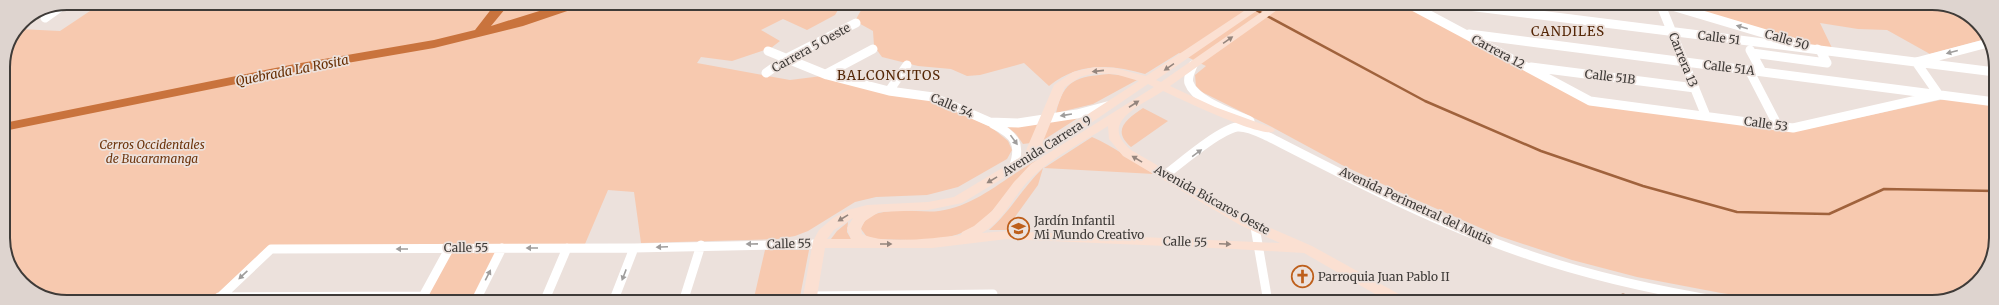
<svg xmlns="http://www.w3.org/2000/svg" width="1999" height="305" font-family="Merriweather,serif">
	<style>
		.green { fill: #f7c9af }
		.water { fill: #c9733d; stroke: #a0623c }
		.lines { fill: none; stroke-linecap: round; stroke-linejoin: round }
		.stream { stroke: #a0623c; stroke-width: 2.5 }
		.river { fill: #c9733d; fill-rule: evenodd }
		.minor { stroke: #fff; stroke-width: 9 }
		.major { fill: #fbe0d2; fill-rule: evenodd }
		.oneway { fill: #9f9d9c }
		.oneway2 { fill: #94857d }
		.labels { text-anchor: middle; stroke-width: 3.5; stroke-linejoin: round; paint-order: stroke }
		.street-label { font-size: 12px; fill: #3f3b38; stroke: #ece1dc }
		.park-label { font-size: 12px; font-style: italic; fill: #6d340c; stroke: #ece1dc }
		.poi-label { font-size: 12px; fill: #3f3b38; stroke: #ece1dc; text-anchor: start }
		.neighbourhood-label { font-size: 13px; letter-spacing: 1px; fill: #542606; stroke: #ece1dc }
		.water-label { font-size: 13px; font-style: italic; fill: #662e03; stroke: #ece1dc }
		.rim { fill: none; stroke: #3f3b38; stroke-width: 2 }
	</style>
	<rect width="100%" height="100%" fill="#ece1dc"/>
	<!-- green -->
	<path class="green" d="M102,3H842L835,15L807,30L783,19L761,30L780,41L771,48L732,61L701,57L697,63L790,80L822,76L930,99L991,127L1008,141L1012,150L1007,159L958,187L927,195L876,197L855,202L808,231L795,236L778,239L641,243L634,192L608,190L585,244L269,246L208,302L59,301L25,286L5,254L3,67L19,29L60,31Z
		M842,3H1401L1588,103L1797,131L1945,99L1995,105V246L1974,286L1932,302H1786L1721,293L1637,277L1572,260L1499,236L1412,198L1342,165L1270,126L1202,92L1196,86L1195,75L1206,66L1179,53L1145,74C1112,64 1078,62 1049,86L1024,63L980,75L967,76L951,69L918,66L882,57L874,46L873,31L855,21L864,5Z
		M1669,3L1940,4L1974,19L1986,39L1930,54L1887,30L1858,29L1820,23L1832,48L1812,45Z
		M1109,74L1127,76L1137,80L1093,104L1056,113C1064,79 1076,77 1109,74Z
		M1143,108L1168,121L1131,147C1111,130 1127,119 1143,108Z
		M1081,116L1042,141L1050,120Z
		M1039,122L1031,143L1023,144L1016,134L1006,126Z
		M1092,137C1114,146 1133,162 1154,174L1044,168Z
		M1037,160C1016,177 1005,199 986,217C957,247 910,239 872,239L867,237L861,229C868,202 917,214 939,211C977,206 1004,178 1037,160Z
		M1043,168L1038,185L1015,217V230H989C1010,212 1023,187 1043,168Z
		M848,222L847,232L851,239H831L837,231Z
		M765,250H809L799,302H753Z
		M451,251H496L471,302H423Z"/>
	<!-- water -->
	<path class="water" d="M1623,294L1658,302H1617L1615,296Z"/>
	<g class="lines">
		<!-- stream -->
		<path class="stream" d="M1243,3L1425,101L1541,151L1643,186L1737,212L1829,214L1884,189L1995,191"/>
		<!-- river -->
		<path class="river" d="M496,3H510L491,26L565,3H584L582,6L523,26L434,48L295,72L4,131V123L295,64L434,40L475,30Z"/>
		<!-- minor -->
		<path class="minor" d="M1407,3L1590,101L1793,128L1939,95L1916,62L1988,43
			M1444,3L1995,72
			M1660,3L1706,116
			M1662,3L1793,42
			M45,18L66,3
			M1469,34L1995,102
			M1817,49L1820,50L1827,63
			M1750,50L1762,72
			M768,51L827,75L889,91L933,97L990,122L1018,123L1077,114L1107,106
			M1752,53L1827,63
			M1193,65C1191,70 1187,78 1189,83C1195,101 1235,114 1250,121
			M1531,67L1695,88
			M1749,70L1778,126
			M766,73L787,58L856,23
			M826,74L873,49
			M889,91L907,65
			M993,124C1015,135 1022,144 1013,168
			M1165,175C1181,163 1219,130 1237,127C1248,126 1260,133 1269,137C1353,180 1439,225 1529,255C1593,277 1659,291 1726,302
			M1255,227L1268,302
			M810,296L993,294V302
			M219,297L422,296
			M215,302L271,249L634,248L819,244
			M420,302L449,249
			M475,302L502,248
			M544,302L567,248
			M613,302L634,248
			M683,302L701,245"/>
		<!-- major -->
		<path class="major" d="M1256,3H1268L1156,80L1161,82L1275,3H1287L1170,86L1215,107L1273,128L1275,130L1273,132C1257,136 1181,99 1163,91C1142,105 1097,122 1131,150L1250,219L1312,246L1406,298L1408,302H1389L1304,253L1235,249L1007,239L932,248H825L816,302H802L813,241L819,230L833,218L848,210L867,205L928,202L954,197L1024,155L1054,85L1073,72L1095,67L1115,68L1146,76ZM1095,73L1115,74L1139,81L1042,144L1065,87L1080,77ZM1148,84L1154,87L1031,164L1014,182L992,211L974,226L962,232L961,235C935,238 884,245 862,234L861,228L865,221L879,212L928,210L962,203L1060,144ZM1108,126L1109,139L1123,156L1240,225L1280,243L1007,231L982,233C1005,220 1014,194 1032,177C1054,156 1083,142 1108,126ZM853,218L847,228L851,239H827L834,230Z"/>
	</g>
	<!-- one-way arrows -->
	<defs><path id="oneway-solid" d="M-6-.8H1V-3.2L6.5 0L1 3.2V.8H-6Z"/></defs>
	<g class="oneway">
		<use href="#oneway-solid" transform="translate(1742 27) rotate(-164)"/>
		<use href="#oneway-solid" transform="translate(1952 52) rotate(165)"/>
		<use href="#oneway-solid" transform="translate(1066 115) rotate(171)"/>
		<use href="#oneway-solid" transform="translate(1014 140) rotate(54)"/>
		<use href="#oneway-solid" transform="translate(1197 153) rotate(-36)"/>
		<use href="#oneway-solid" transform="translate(752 244) rotate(179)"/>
		<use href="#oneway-solid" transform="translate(662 247) rotate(178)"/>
		<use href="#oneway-solid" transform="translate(532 248) rotate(180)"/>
		<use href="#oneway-solid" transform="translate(402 249) rotate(180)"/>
		<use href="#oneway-solid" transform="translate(243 275) rotate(137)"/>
		<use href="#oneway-solid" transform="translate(488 275) rotate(-63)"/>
		<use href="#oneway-solid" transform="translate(624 275) rotate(111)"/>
	</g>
	<g class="oneway2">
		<use href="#oneway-solid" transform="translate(1228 40) rotate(-35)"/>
		<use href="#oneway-solid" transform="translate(1169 67) rotate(146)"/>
		<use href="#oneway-solid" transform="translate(1098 71) rotate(174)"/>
		<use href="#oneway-solid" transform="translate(1134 104) rotate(-33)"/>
		<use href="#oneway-solid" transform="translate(1137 159) rotate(-149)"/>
		<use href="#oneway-solid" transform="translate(992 180) rotate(149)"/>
		<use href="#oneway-solid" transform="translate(843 218) rotate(148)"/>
		<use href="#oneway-solid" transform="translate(886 244)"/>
		<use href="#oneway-solid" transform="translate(1225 244) rotate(2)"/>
	</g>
	<!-- icons -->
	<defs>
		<symbol id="school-ring" viewBox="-11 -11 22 22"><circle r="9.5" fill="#ece1dc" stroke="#be5f1b" stroke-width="1.5"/><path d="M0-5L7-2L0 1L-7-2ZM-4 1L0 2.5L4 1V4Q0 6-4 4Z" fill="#be5f1b"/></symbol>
		<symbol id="church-ring" viewBox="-11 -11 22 22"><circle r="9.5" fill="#ece1dc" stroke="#be5f1b" stroke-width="1.5"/><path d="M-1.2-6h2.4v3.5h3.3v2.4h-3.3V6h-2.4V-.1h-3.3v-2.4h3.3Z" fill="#be5f1b"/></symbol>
	</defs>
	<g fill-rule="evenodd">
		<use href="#school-ring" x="1006" y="216" width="25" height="25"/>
		<use href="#church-ring" x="1290" y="264" width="25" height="25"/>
	</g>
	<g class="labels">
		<!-- street labels -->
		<g class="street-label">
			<text transform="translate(1719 38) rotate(7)" y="4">Calle 51</text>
			<text transform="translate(1787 40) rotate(16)" y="4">Calle 50</text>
			<text transform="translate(811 48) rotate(-29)" y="4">Carrera 5 Oeste</text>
			<text transform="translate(1498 52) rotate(28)" y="4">Carrera 12</text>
			<text transform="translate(1683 60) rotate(68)" y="4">Carrera 13</text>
			<text transform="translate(1729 68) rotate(7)" y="4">Calle 51A</text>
			<text transform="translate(1610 77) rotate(7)" y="4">Calle 51B</text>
			<text transform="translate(952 106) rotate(23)" y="4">Calle 54</text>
			<text transform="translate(1766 124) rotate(8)" y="4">Calle 53</text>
			<text transform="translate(1047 146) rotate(-32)" y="4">Avenida Carrera 9</text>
			<text transform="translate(1212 200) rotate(29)" y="4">Avenida Búcaros Oeste</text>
			<text transform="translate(1416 206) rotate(25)" y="4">Avenida Perimetral del Mutis</text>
			<text transform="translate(1185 242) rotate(2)" y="4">Calle 55</text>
			<text transform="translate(789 244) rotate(-1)" y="4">Calle 55</text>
			<text x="466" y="252">Calle 55</text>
		</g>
		<!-- park labels -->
		<g class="park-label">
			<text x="152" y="149">Cerros Occidentales<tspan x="152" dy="14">de Bucaramanga</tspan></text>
		</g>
		<!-- poi labels -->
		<g class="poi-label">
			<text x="1034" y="225">Jardín Infantil<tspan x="1034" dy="14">Mi Mundo Creativo</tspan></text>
			<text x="1318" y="281">Parroquia Juan Pablo II</text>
		</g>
		<!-- neighbourhood labels -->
		<g class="neighbourhood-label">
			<text x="1568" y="36">CANDILES</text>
			<text x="889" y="80">BALCONCITOS</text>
		</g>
		<!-- water labels -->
		<g class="water-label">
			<text transform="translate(292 70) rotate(-11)" y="5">Quebrada La Rosita</text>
		</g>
	</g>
	<!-- crop -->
	<path d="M0 0H1999V305H0ZM67 10H1932A57 57 0 0 1 1989 67V238A57 57 0 0 1 1932 295H67A57 57 0 0 1 10 238V67A57 57 0 0 1 67 10Z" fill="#ded4cf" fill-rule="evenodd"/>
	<path class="rim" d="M67 10H1932A57 57 0 0 1 1989 67V238A57 57 0 0 1 1932 295H67A57 57 0 0 1 10 238V67A57 57 0 0 1 67 10Z"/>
</svg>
